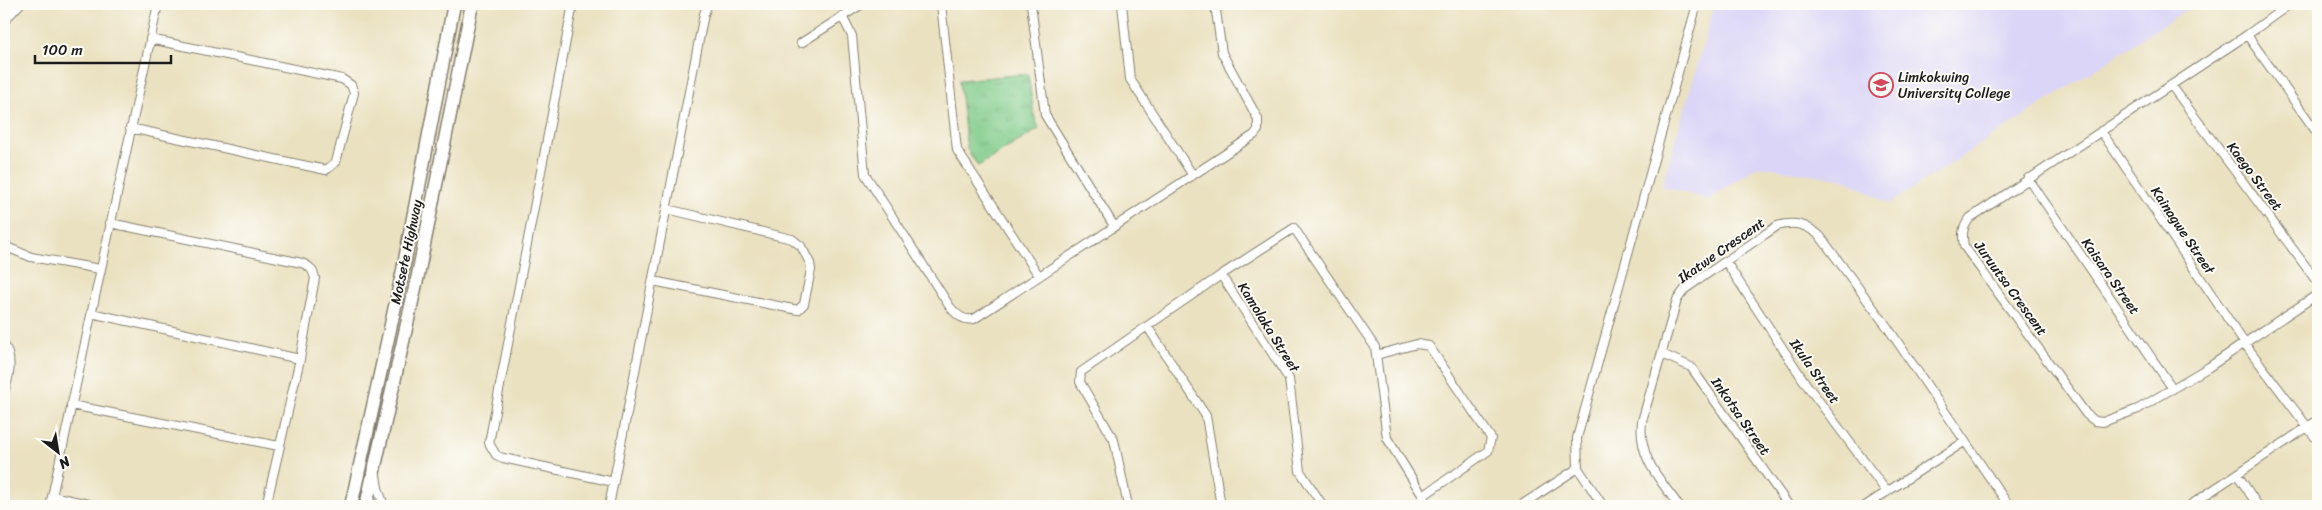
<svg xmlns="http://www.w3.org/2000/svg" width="2322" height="510" font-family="Sriracha,sans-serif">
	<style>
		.built { fill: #dbd6f7 }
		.grass { fill: url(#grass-tufts); stroke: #4e7452 }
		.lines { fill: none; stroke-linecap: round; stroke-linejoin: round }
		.minor-casing { stroke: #837e6e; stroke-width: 10 }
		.trunk-casing { stroke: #837e6e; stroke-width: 15 }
		.minor { stroke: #fff; stroke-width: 8 }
		.trunk { stroke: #fff; stroke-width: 12 }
		.labels { text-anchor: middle; stroke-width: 4; stroke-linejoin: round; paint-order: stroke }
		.poi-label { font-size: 14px; fill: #1c1c1c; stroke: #fdfcf7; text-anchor: start }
		.street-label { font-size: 14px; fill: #1c1c1c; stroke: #fdfcf7 }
	</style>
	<defs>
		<pattern id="grass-tufts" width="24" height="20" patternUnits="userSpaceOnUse" patternTransform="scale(1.25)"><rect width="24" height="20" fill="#7fcb89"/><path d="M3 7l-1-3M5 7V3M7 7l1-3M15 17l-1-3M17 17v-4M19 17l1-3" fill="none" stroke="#6dae76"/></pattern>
	</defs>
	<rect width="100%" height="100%" fill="#fdfcf7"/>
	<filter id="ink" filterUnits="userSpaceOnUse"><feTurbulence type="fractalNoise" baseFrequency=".02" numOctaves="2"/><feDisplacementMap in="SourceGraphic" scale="10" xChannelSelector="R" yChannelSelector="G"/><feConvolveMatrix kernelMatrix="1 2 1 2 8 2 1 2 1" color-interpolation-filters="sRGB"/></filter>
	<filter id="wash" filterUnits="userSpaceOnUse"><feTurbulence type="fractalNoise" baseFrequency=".0096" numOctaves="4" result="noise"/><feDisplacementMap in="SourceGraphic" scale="20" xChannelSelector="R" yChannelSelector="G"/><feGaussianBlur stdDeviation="1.12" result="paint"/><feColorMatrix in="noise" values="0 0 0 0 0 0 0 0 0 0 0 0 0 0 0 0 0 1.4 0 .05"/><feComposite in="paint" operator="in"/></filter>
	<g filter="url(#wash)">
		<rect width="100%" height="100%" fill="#eae1c0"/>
		<!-- built -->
		<path class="built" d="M1715,4H2195L1889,204L1847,180L1758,166L1708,200L1662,186Z"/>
		<!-- grass -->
		<path class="grass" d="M1028,74L1034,115L1039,129L978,166L967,149L959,80Z"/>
	</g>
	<g filter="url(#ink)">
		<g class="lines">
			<defs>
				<path id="minor" d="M573,4L489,443L496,455L503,458L614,482
					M941,4L957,150L1039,276
					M1031,4L1045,115L1114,226
					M1122,4L1130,79L1192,174
					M2290,4L2247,35L1970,218C1962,228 1962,234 1964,246L2086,414L2095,421L2103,422L2138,409L2209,367L2318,294
					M842,16L852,36L865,174L950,307C957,315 963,321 974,319L1254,135L1258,130V119L1222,53L1215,4
					M4,21L20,4
					M2247,35L2318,134
					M801,43L862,4
					M2171,85L2318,283
					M130,128L326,170L336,162L354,93L351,85L342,79L150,39
					M2101,131L2245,344L2318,441
					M2028,178L2173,389
					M110,223L302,263C310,266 313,270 315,278L300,359L266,506
					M4,246L31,257L100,269
					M1726,262L1806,384L1887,492
					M1221,275L1289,379L1300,471L1323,506
					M653,281L798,310L804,304L811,270L810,263L801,246L792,239L667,209
					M91,313L300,359
					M1147,326L1206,416L1221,506
					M4,344C13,360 10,375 4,392
					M1662,354L1691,367L1789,506
					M1376,355L1417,344L1429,346L1491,438L1488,451L1423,496
					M71,405L279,446
					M2237,474L2258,506
					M376,475L378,488L384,506
					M52,496L97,506
					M50,506L158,4
					M609,506L704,14L708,4
					M1128,506L1114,440L1080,382L1081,372L1221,275L1294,228L1375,347L1387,438L1429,506
					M1520,506L1578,468
					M1603,506L1578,468L1577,438L1697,4
					M1679,506C1659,478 1638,458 1642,421L1677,300L1685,289L1777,226C1795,221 1806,224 1820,236L1888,328L2009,506
					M1865,506L1964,442
					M2189,506L2318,420"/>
				<path id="trunk" d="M351,506L403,270L454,4
					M366,506L418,275L472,4"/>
			</defs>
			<!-- minor casing -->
			<use href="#minor" class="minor-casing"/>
			<!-- trunk casing -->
			<use href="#trunk" class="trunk-casing"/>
			<!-- minor -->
			<use href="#minor" class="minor"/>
			<!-- trunk -->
			<use href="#trunk" class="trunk"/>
		</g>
	</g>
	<!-- icons -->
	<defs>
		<symbol id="university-ring" viewBox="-11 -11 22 22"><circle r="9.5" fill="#fdfcf7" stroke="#d1495b" stroke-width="1.5"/><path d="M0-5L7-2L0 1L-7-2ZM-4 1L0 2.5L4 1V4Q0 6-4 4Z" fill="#d1495b"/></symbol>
	</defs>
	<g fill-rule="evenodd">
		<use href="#university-ring" x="1867" y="71" width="28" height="28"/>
	</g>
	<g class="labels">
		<!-- poi labels -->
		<g class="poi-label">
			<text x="1898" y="82">Limkokwing<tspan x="1898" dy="16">University College</tspan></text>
		</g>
		<!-- street labels -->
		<g class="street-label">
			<text transform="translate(2255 176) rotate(53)" y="5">Kaego Street</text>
			<text transform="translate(2183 230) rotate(56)" y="5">Kainagwe Street</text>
			<text transform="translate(1721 250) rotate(-35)" y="5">Ikatwe Crescent</text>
			<text transform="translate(406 252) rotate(-78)" y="5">Motsete Highway</text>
			<text transform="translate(2111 276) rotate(55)" y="5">Kaisara Street</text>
			<text transform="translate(2011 288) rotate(54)" y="5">Juruutsa Crescent</text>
			<text transform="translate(1269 327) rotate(58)" y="5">Kamolaka Street</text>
			<text transform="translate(1815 371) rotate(55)" y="5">Ikula Street</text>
			<text transform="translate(1741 416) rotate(55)" y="5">Inkotsa Street</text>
		</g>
	</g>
	<!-- margin -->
	<rect width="2322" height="510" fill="none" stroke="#fdfcf7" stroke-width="20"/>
	<!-- north arrow -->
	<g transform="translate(58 452) rotate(149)" stroke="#fdfcf7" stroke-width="4" paint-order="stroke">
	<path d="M0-4L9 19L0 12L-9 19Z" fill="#1c1c1c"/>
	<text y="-8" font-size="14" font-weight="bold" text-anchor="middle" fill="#1c1c1c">N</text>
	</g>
	<!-- scale -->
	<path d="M35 55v8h136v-8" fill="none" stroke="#1c1c1c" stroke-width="2.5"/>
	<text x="42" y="55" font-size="15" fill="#1c1c1c" stroke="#fdfcf7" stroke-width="4" paint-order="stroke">100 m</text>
</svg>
